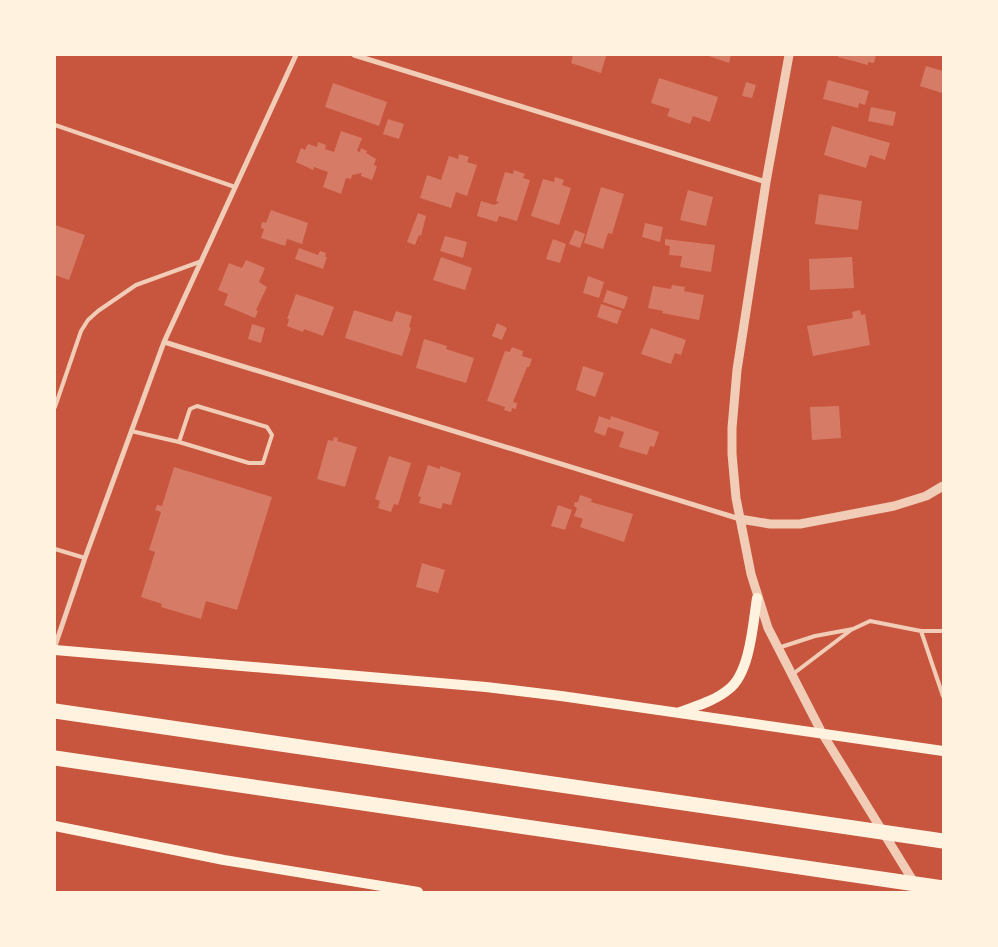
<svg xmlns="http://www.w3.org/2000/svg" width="998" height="947" font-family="'Sofia Sans Condensed',sans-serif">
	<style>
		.building { fill: #d67c66 }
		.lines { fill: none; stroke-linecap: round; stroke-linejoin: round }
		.service { stroke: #f1ccb7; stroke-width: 4 }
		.minor { stroke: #f1ccb7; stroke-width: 5 }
		.tertiary { stroke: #f1ccb7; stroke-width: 9 }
		.secondary { stroke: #fff3e0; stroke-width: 10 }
		.motorway { stroke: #fff3e0; stroke-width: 15 }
	</style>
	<rect width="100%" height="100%" fill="#c8553d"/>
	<!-- building -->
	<path class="building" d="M573,55L606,56L601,73L571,63Z
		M706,55H731L729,63Z
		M839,55H876L874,63L868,62V65L838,57Z
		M926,66L943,71L942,93L920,86Z
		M659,78L718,97L710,122L693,116L690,124L667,116L670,109L651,103Z
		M828,80L869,91L865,105L859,103L858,108L823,99Z
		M746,82L756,85L752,98L742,96Z
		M333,83L387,102L379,126L325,107Z
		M871,107L896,112L893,126L868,121Z
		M388,119L404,124L399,139L383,134Z
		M832,126L890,143L885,160L870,155L866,168L824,155Z
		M341,131L362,138L357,151L360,152L361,148L367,151L366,153L376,159L374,165L377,166L372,180L361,176L362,173L352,175L351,179L346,178L341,194L323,187L328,172L314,167L313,170L296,162L301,148L305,150L308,144L317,147L318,142L326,145L325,149L334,152Z
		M459,154L469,157L467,162L477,165L467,196L456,192L451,208L420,198L427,175L441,180L449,156L458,159Z
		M514,170L525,174L523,178L530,180L517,221L499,216L497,222L477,216L481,201L494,205L498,203L499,202L496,201L505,172L513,174Z
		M555,177L564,180L562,185L571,188L559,225L531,216L543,179L554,182Z
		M601,187L624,194L612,234L608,233L603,249L584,243Z
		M688,190L713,197L706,226L680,220Z
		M819,194L862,201L858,230L815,224Z
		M271,210L308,223L302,244L287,239L285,246L261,238L264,229L261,228L262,222L266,223Z
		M418,213L426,216L421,236L419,235L415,245L407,242Z
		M645,223L663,227L660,242L642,237Z
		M55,225L85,235L69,280L55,275Z
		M575,230L585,234L580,248L569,244Z
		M445,236L467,242L463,258L440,251Z
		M553,239L566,244L560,263L546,259Z
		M665,239L715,245L711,272L680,267L682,256L669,255L670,246L665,245Z
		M299,248L318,255L320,251L326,253L325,257H327L323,269L295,259Z
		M441,257L472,268L465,290L433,280Z
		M852,257L854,288L810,290L809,259Z
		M246,260L265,268L259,282L267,287L256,310L258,311L255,318L224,305L228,294L218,290L229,263L242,268Z
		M588,276L604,282L599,298L583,293Z
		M672,285L685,287L684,291L704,295L699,320L662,313L663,311L648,308L653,286L671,289Z
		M607,290L628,297L624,309L603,302Z
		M296,294L334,307L323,336L304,329L303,332L287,326L289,319H287Z
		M601,304L622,311L617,324L597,317Z
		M354,310L392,322L396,311L412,316L409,327L411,328L402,356L345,338Z
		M860,310L861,315L865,314L870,345L813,356L807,326L853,318L852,312Z
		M497,323L507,328L502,340L492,336Z
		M252,324L265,328L261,343L248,339Z
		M651,328L686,340L681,355L675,353L671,364L641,354Z
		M424,339L447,346L446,349L474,358L466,383L416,368Z
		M512,347L523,351L522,356L532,359L529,367H527L513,402L517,403L516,409L512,408L511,412L504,410L505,407L487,401L505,351L510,352Z
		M583,366L604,373L595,397L576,390Z
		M839,406L841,438L812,440L810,407Z
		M599,416L610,420L611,416L659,432L654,447L650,446L647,455L619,447L624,432L608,427L605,436L594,432Z
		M334,437L338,438L337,441L357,447L345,487L317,479L328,440L333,441Z
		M389,456L411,463L398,505L394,504L391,512L378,508L380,501L375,499Z
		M428,465L440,469V466L461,473L451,505L443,503L441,509L419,503L421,497L418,496Z
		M174,467L272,497L237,610L206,601L201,619L161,607L162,604L141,597L155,552L149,550L161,512L155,510L157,505L162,506Z
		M580,495L592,499L591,502L633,514L624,542L580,527L583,519L574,516L577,508L574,506L575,502H578Z
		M558,505L572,510L565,530L551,526Z
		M422,563L445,570L438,593L416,587Z"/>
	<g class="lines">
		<!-- service -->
		<path class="service" d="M55,125L235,187
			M55,407L81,331L88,320L98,311L136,285L202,261
			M131,431L179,442L249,463H263L272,435L267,427L197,406L190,409L179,442
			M55,549L85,558
			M921,631L943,696
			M778,648L815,636L853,629L870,621L921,631H943
			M793,674L851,630"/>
		<!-- minor -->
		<path class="minor" d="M354,55L766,182
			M164,342L740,519
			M55,646L85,558L164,342L296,55"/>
		<!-- tertiary -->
		<path class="tertiary" d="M789,55L766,182L737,370L732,428V454L736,498L751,574L768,628L822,733L915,884
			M740,519L770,524H800L894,506L926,496L943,486"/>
		<!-- secondary -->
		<path class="secondary" d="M55,650L486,687L561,696L943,751
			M680,712C696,706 715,701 729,689C750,673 753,624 757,598
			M55,826L224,860L418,892"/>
		<!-- motorway -->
		<path class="motorway" d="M55,711L943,841
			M55,758L943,888"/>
	</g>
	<!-- border -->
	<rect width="998" height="947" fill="none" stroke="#fff3e0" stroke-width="112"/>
</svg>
